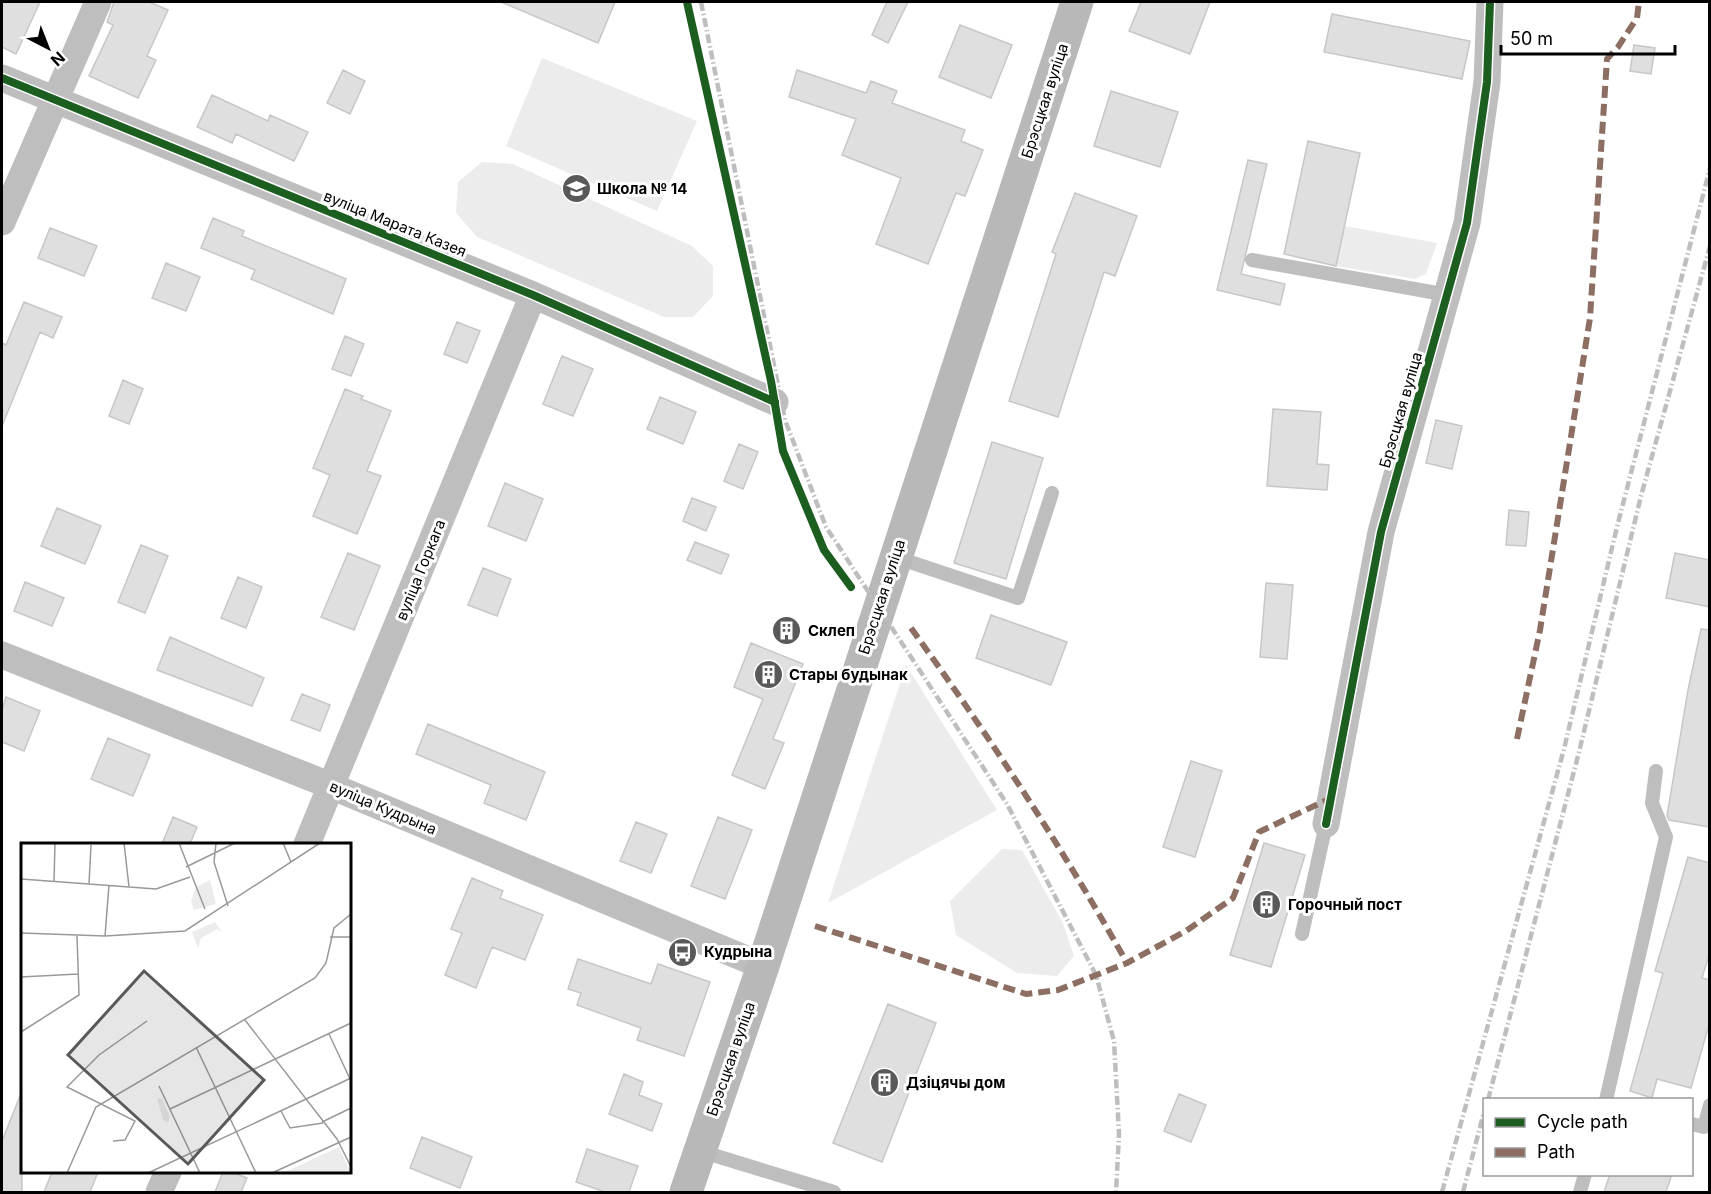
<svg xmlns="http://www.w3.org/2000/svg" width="1711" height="1194" font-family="Inter,sans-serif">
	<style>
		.green { fill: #ececec }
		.building { fill: #dfdfdf; stroke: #c7c7c7; stroke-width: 1.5 }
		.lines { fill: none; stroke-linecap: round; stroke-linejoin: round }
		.lane { stroke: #bebebe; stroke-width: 14 }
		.street { stroke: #bebebe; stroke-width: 27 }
		.secondary { stroke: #b8b8b8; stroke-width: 33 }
		.rail { stroke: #bebebe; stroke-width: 4.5; stroke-dasharray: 9 3 1.5 3; stroke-linecap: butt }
		.quiet { stroke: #8d6e63; stroke-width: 6; stroke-dasharray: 12 6; stroke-linecap: butt }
		.cycleway-casing { stroke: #fff; stroke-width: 11 }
		.cycleway { stroke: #1b5e20; stroke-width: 8 }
		.labels { text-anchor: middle; stroke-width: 6; stroke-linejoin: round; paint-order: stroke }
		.street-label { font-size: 15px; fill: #000; stroke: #fff }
		.poi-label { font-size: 15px; font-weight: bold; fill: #000; stroke: #fff; text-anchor: start }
		.inset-road { fill: none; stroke: #999; stroke-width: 1.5 }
		.view { fill: #595959; fill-opacity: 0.15; stroke: #595959; stroke-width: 3 }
		.inset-edge { fill: none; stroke: #000; stroke-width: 3 }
	</style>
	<rect width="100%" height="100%" fill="#fff"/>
	<!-- green -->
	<path class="green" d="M542,58L697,121L657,211L506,146Z
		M482,162L513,164L692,246L713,266V296L693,317H664L477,237L456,213L458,182Z
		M1345,226L1437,243L1426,274L1415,279L1336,266Z
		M906,665L997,810L828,903Z
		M1002,849L1022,850L1063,923L1074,956L1057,976L1017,973L956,935L950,901Z"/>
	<!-- building -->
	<path class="building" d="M2,2H40L16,54L2,47Z
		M114,2H149L168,10L147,56L156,60L138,98L89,76L113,25L107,22Z
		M501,2H615L598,43Z
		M887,2H908L888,43L872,35Z
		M1141,2H1210L1190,54L1129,31Z
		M1332,14L1470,41L1462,79L1324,52Z
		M960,25L1012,45L991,98L939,77Z
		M1634,45L1655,48L1651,74L1630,71Z
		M343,70L365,81L350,114L327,103Z
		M797,70L866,93L871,81L897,91L892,103L965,130L961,141L983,150L965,196L956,193L928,264L876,244L901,178L842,155L856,119L789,97Z
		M1111,91L1178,112L1160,167L1094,146Z
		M212,95L268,121L270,115L308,132L294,161L236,134L232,143L197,127Z
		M1308,141L1360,153L1336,266L1284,254Z
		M1248,160L1267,164L1241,274L1285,284L1280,305L1217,290Z
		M1075,193L1137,216L1115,276L1104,272L1058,417L1009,401L1056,254L1052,252Z
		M213,218L244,231L242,236L346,279L333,314L251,279L255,270L201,248Z
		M50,228L97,246L84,276L38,258Z
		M166,263L200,277L186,311L152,298Z
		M24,302L62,317L53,338L40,332L2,426V343L6,345Z
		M457,322L480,331L467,363L444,354Z
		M345,336L364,344L351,376L332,369Z
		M562,356L593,369L573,416L543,404Z
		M123,380L143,389L129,424L109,416Z
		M345,389L363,396L361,399L391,411L367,471L381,476L357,534L313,516L330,475L313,468Z
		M660,397L696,412L683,444L647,429Z
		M1273,409L1321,412L1317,464L1329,465L1327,490L1267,486Z
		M1436,420L1462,426L1452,469L1426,463Z
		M992,442L1043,458L1006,579L954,563Z
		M739,444L758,452L743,489L724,481Z
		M505,483L543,499L526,541L488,526Z
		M692,498L716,507L706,531L683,521Z
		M57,508L101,526L85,564L41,546Z
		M1509,510L1529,512L1526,546L1506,545Z
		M695,542L729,555L721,574L687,560Z
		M141,545L168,556L145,613L118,602Z
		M348,553L380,566L354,630L321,617Z
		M1675,553L1710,560V607L1666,598Z
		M483,568L511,579L497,616L468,605Z
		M238,577L262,587L246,628L221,618Z
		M25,582L64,598L52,626L14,611Z
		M1266,583L1293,585L1287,659L1260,657Z
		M991,615L1067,642L1051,685L976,658Z
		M1701,629L1710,630V827L1669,820L1667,816L1688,690Z
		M170,637L264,678L252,706L157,670Z
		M751,643L803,664L773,739L784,743L765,789L732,775L763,699L734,687Z
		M302,694L330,705L320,731L291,720Z
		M6,697L40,711L24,751L2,742V710Z
		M428,724L545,772L526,820L484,803L491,785L416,754Z
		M108,738L150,755L133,796L91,779Z
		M1191,761L1222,771L1195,857L1163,847Z
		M173,817L197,827L190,844H162Z
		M718,817L752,830L725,899L691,886Z
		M636,822L667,834L651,873L620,861Z
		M1264,843L1305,855L1271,967L1230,955Z
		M1688,857L1710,863V952L1702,978L1710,980V1021L1691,1088L1657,1079L1652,1098L1630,1091L1663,973L1655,971Z
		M472,878L503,891L500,898L543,915L525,960L492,947L476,988L445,975L462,933L451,929Z
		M578,959L651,984L658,964L710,982L684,1056L637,1040L641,1028L577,1005L581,993L568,989Z
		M888,1004L936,1023L882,1162L833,1143Z
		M624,1074L643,1082L639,1095L662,1104L652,1131L609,1114Z
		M22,1091V1192H2V1141Z
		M1179,1094L1206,1105L1191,1142L1164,1131Z
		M422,1137L472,1157L460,1188L410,1168Z
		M587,1149L638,1166L629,1192H605L576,1182Z
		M52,1172H98L90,1192H44Z
		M223,1172H232L247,1178L241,1192H215Z
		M1610,1174H1672L1666,1192H1604Z"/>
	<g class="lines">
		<!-- lane -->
		<path class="lane" d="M1252,260L1448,295
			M895,557L1018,598L1052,493
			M1302,934L1326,824
			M1606,1100L1666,837L1652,803L1656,771
			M1692,1124L1704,1127L1710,1105
			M700,1151L834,1192
			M1580,1192L1585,1174"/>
		<!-- street -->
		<path class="street" d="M2,78L533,295L775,402
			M2,222L98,2
			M2,655L314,779L763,966
			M1326,824L1381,532L1467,223L1487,82L1490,2
			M307,844L533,295
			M159,1192L168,1172"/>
		<!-- secondary -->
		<path class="secondary" d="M686,1192L763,966L1077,2"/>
		<!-- rail -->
		<path class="rail" d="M701,2L785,420L826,527L1007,804L1096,975L1114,1041L1119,1134L1116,1192
			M1488,1100L1579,752L1641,496L1710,246
			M1442,1192L1564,749L1617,527L1710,168
			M1463,1192L1484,1112"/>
		<!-- quiet -->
		<path class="quiet" d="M911,628C989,736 1062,847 1127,963
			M1517,739L1540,630L1590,318L1607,59L1618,47L1637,18L1639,2
			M815,926L1026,994L1058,990L1127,963L1186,931L1233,898L1259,832L1331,798"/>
		<defs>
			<path id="cycleway" d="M687,2L771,381L783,451L824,550L851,587
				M2,78L533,295L775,402
				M1326,824L1381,532L1467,223L1487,82L1490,2"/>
		</defs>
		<!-- cycleway casing -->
		<use href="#cycleway" class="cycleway-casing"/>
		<!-- cycleway -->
		<use href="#cycleway" class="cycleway"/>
	</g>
	<!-- icons -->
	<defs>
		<symbol id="school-disc" viewBox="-11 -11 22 22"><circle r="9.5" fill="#595959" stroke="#fff"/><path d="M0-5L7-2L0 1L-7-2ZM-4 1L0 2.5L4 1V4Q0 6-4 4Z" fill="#fff"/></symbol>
		<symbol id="building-disc" viewBox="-11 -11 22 22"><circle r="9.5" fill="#595959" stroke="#fff"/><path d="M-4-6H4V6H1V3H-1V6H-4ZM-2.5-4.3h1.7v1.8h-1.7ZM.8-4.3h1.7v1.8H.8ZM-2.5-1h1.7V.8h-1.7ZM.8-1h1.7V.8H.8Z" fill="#fff"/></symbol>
		<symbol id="bus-disc" viewBox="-11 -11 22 22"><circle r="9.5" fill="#595959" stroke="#fff"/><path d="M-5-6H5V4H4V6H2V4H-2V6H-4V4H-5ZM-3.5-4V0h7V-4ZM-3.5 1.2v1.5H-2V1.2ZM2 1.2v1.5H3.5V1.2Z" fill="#fff"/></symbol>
	</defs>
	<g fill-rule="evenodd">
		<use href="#school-disc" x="560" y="172" width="33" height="33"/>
		<use href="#building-disc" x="770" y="614" width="33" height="33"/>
		<use href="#building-disc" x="752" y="658" width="33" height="33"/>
		<use href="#building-disc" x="1250" y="888" width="33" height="33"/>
		<use href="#bus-disc" x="666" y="936" width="33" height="33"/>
		<use href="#building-disc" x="868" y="1066" width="33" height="33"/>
	</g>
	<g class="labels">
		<!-- street labels -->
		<g class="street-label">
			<text transform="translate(1045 101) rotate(-72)" y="5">Брэсцкая вуліца</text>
			<text transform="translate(395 224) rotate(22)" y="5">вуліца Марата Казея</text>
			<text transform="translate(1401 410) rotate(-74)" y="5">Брэсцкая вуліца</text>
			<text transform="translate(421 570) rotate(-68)" y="5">вуліца Горкага</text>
			<text transform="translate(882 597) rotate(-72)" y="5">Брэсцкая вуліца</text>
			<text transform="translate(383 808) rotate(23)" y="5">вуліца Кудрына</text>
			<text transform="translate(731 1059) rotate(-71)" y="5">Брэсцкая вуліца</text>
		</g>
		<!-- poi labels -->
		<g class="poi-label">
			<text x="597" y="194">Школа № 14</text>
			<text x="808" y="636">Склеп</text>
			<text x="789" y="680">Стары будынак</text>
			<text x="1288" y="910">Горочный пост</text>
			<text x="704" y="957">Кудрына</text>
			<text x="906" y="1088">Дзіцячы дом</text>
		</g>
	</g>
	<!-- overview -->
	<g transform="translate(21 843)">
		<rect width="330" height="330" fill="#fff"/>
		<path d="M189,37L195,61L173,67L170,58L175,44ZM194,79L201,89L196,86L180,95L177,105L171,89ZM136,255L141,256L149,274L147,279L142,277ZM318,304L330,330H262Z" fill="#ececec"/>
		<path class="inset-road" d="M16,0H97M103,0L108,44M158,0L184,66M195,0L193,19L207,63M262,0L270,19M165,24L214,0M0,36L135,46L169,34M33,39L34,0M68,41L70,2M0,90L84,93L164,88L299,0M84,93L88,42M309,94H330M0,134L57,131M224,177L316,296L330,324M0,189L58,152L56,93M308,191L329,236M175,204L235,330M138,243L179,330M149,266L330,180M260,268L269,285L302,280M301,279L330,265M92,298L104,297L114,278L46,244L78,212L126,178M46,330L75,264L294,135L305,120L313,85L330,71M127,330L330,235M251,330L330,294"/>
		<path class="view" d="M123,128L243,237L167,321L47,212Z"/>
		<rect width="330" height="330" class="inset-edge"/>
	</g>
	<!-- border -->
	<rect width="1711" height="1194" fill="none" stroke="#000000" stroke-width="6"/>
	<!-- legend -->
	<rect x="1483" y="1098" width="210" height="78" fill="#ffffff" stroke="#999999" stroke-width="1.5"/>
	<rect x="1495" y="1118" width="30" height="9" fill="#1b5e20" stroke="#999999" stroke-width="1.5"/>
	<text x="1537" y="1128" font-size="18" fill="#000000">Cycle path</text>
	<rect x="1495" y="1148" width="30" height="9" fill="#8d6e63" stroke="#999999" stroke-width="1.5"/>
	<text x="1537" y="1158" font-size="18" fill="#000000">Path</text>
	<!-- north arrow -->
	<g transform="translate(48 48) rotate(138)" stroke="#ffffff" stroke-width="4.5" paint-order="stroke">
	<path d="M0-4.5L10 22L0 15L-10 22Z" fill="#000000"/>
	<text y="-9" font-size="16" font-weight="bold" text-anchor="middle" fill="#000000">N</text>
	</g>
	<!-- scale -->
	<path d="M1501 45v9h174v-9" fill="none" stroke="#000000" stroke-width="3"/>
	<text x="1510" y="45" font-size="18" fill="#000000" stroke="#ffffff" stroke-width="4.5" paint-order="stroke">50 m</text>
</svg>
